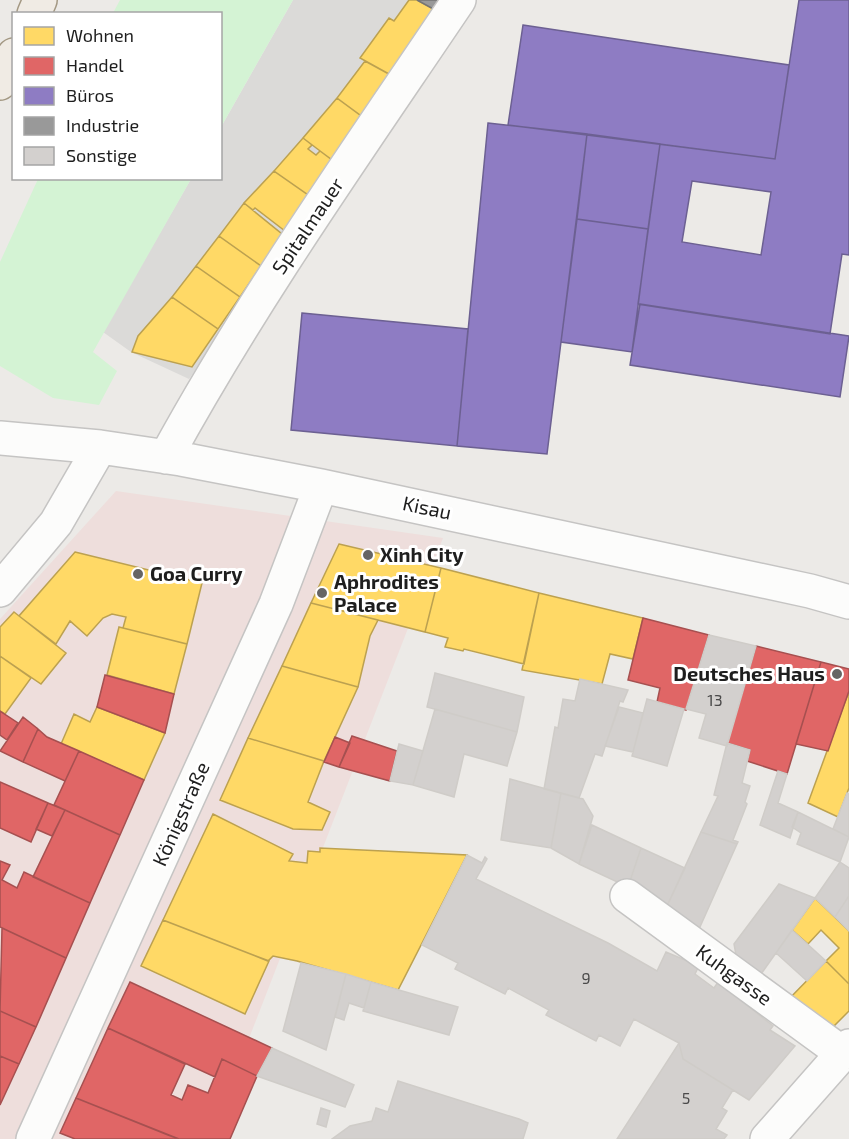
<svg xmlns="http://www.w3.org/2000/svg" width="849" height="1139" font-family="'Exo 2',sans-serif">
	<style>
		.residential { fill: #dbdad8 }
		.commercial { fill: #eededc }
		.park { fill: #d4f3d4 }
		.homes { fill: #ffd966; stroke: #bca150; stroke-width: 1.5 }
		.shops { fill: #e06666; stroke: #a65050; stroke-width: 1.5 }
		.offices { fill: #8e7cc3; stroke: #6c6092; stroke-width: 1.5; fill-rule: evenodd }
		.industry { fill: #999; stroke: #747474; stroke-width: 1.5 }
		.building { fill: #d3d0ce; stroke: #cfccc8; stroke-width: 1.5 }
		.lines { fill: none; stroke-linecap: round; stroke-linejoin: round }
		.minor-casing { stroke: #c5c4c3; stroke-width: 36 }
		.major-casing { stroke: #a39883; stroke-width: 36 }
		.minor { stroke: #fcfcfb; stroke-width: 33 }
		.major { stroke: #f0ebe4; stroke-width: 33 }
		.poi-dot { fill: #666564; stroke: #fff; stroke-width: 2 }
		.labels { text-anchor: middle; stroke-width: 6; stroke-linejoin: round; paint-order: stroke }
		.number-label { font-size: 16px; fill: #4b4a4a }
		.street-label { font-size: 20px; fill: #1e1e1e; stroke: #fff }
		.poi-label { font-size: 20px; font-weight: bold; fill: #1e1e1e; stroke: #fff; text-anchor: start }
	</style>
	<rect width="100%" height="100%" fill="#eceae7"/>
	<!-- residential -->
	<path class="residential" d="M293,0H459L385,100L189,379L131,352L103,332L191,179L220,178L221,127Z"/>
	<!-- commercial -->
	<path class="commercial" d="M116,491L443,538L210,1139H0V619Z"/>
	<!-- park -->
	<path class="park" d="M120,0H293L221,127L220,14L113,13Z
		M38,179H191L93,352L117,371L99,405L53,398L0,366V262Z"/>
	<!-- homes -->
	<path class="homes" d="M409,0H417L437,11L398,79L360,58L389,18L394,21Z
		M365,61L398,79L368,121L337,98Z
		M337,98L368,121L336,163L303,138Z
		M303,138L312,145L308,149L316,155L320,151L336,163L311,197L274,171Z
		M274,171L311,197L285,231L255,208L253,210L244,203Z
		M244,203L282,234L261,266L219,236Z
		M219,236L261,266L240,297L196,266Z
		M196,266L240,297L218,329L172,297Z
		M172,297L218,329L192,367L132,352L138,336Z
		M339,544L441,568L425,632L311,603Z
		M75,552L202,583L187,644L123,628L126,617L112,614L103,618L87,636L70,621L56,644L19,616Z
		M441,568L539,593L524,664L464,649L463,651L445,647L448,638L425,632Z
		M539,593L643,618L633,659L610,654L602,684L522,670Z
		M311,603L378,620L370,636L358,687L282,666Z
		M14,612L66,653L41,684L0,656V627Z
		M119,627L187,644L174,694L107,675Z
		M0,656L31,678L5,714L0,711Z
		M282,666L358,687L324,761L248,738Z
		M849,691V788L838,817L808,803Z
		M97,707L165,733L144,780L61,744L74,714L90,722Z
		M248,738L324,761L308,802L330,812L322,830L293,829L220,800Z
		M213,814L293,854L289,861L307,863L308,851L320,852V848L467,855L398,990L297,961L273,956L268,961L163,920Z
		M815,898L849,931V984L826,961L839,948L821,930L808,944L792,930Z
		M163,920L269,961L245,1014L141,966Z
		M826,961L849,984V1011L826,1034L788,1000Z"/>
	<!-- shops -->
	<path class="shops" d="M643,618L709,635L686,710L657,702L660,688L628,680Z
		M756,646L821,662L787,774L747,761L750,750L727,743Z
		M821,662L849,669V691L828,751L796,744Z
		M105,675L174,694L165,733L97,707Z
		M0,711L18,723L7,740L0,735Z
		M23,717L38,729L23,762L0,751Z
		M38,729L47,737L79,751L65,781L23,762Z
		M352,736L397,751L390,781L339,767Z
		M335,737L350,743L339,767L324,762Z
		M79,751L144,780L120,835L54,805Z
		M0,782L48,803L31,842L0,828Z
		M48,803L65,810L52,836L36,829Z
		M65,810L120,835L90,903L33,877Z
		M0,861L10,865L2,880L17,888L24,872L90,903L66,958L0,927Z
		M2,928L66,958L36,1027L0,1011Z
		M130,982L272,1048L257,1076L222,1059L215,1077L108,1028Z
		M0,1011L36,1027L19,1064L0,1056Z
		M108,1028L185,1064L171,1095L182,1100L188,1085L208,1093L222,1059L257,1076L230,1139H179L76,1098Z
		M0,1056L19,1064L0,1105Z
		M76,1098L168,1135L179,1139H75L60,1133Z"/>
	<!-- offices -->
	<path class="offices" d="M799,0H849V255L842,254L830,334L638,304L660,144L775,159ZM692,181L771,192L761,255L682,242Z
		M523,25L789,65L775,159L508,125Z
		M488,123L587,134L547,454L457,446Z
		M587,134L660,144L648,229L577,219Z
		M577,219L648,229L632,352L561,342Z
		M640,304L849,336L840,397L630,365Z
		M302,313L468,329L457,446L291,430Z"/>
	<!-- industry -->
	<path class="industry" d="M417,0H445L437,11Z"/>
	<!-- building -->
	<path class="building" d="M709,635L756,646L727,746L699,738L706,714L686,709Z
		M435,673L524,697L517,732L427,707Z
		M580,679L628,690L623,702L620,701L602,756L595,754L579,798L544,789L555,727L558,728L563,699L575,701Z
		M647,699L684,709L667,766L632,756Z
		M619,707L643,713L633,752L605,746Z
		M435,709L517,732L507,766L464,754L454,797L413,785Z
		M727,743L750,750L742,783L750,786L745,802L747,804L733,840L738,842L737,844L701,832L718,796L714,795Z
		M399,744L423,751L413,785L390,781Z
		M778,771L787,774L778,803L798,812L790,838L760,825Z
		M510,779L561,793L551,848L501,840Z
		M561,793L583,799L593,816L579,864L551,848Z
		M847,793L849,794V837L833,829Z
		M798,812L849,837L840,862L797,844L801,833L792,827Z
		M592,825L641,848L628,887L579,864Z
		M701,832L737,844L699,929L667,906Z
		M641,848L685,868L667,906L628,887Z
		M467,855L482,863L485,857L487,859L476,879L608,943L657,971L666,952L699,966L695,974L714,988L718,982L773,1026L770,1030L795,1046L749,1100L683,1059L679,1043L634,1019L620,1046L599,1035L596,1041L546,1015L549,1010L508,988L505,994L455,969L458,963L422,945Z
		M840,862L849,868V896L835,917L815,898Z
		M779,884L815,898L761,974L736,955L734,944Z
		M849,896V931L835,917Z
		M792,930L826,961L807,981L776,953Z
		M301,963L346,974L326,1050L283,1031Z
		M346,974L371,982L364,1008L349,1003L344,1020L335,1017Z
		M371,982L458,1007L449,1035L363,1011Z
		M679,1043L683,1059L733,1090L722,1108L727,1111L716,1129L727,1135L724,1139H617Z
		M272,1048L354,1085L345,1107L257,1076Z
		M398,1081L519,1119L528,1123L523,1139H332L350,1126L372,1121L376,1108L388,1112Z
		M321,1108L330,1111L326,1127L317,1124Z"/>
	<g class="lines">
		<defs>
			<path id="minor" d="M0,438L100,447L181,459L321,486L810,591L849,602
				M166,457C253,298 358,150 459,0
				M0,590L56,523L100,447
				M627,896L842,1053
				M33,1139L276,604L321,486
				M767,1139L849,1046"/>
			<path id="major" d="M34,14L40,0
				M0,83L14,55"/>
		</defs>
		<!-- minor casing -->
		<use href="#minor" class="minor-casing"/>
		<!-- major casing -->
		<use href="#major" class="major-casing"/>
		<!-- minor -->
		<use href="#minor" class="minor"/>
		<!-- major -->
		<use href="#major" class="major"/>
	</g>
	<!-- markers -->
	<g class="poi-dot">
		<circle cx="368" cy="555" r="6"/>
		<circle cx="138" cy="574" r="6"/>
		<circle cx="322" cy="593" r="6"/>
		<circle cx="837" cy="674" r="6"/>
	</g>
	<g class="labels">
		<!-- number labels -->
		<g class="number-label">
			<text x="715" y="706">13</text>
			<text x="586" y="984">9</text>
			<text x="686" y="1104">5</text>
		</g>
		<!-- street labels -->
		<g class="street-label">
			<text transform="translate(308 226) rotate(-56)" y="7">Spitalmauer</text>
			<text transform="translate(427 508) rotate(12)" y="7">Kisau</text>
			<text transform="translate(181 814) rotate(-66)" y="7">Königstraße</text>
			<text transform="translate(734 975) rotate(36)" y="7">Kuhgasse</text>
		</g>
		<!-- poi labels -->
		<g class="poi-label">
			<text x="380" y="562">Xinh City</text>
			<text x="150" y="581">Goa Curry</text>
			<text x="334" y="589">Aphrodites<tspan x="334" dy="23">Palace</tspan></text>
			<text x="825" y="681" text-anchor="end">Deutsches Haus</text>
		</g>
	</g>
	<!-- legend -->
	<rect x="12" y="12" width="210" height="168" fill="#ffffff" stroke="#a5a5a5" stroke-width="1.5"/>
	<rect x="24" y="27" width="30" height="18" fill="#ffd966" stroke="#a5a5a5" stroke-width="1.5"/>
	<text x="66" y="42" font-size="18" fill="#1e1e1e">Wohnen</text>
	<rect x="24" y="57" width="30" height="18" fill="#e06666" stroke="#a5a5a5" stroke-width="1.5"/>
	<text x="66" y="72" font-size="18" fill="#1e1e1e">Handel</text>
	<rect x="24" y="87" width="30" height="18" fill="#8e7cc3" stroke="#a5a5a5" stroke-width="1.5"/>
	<text x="66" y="102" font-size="18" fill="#1e1e1e">Büros</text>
	<rect x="24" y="117" width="30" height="18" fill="#999999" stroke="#a5a5a5" stroke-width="1.5"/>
	<text x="66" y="132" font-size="18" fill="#1e1e1e">Industrie</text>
	<rect x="24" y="147" width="30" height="18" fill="#d3d0ce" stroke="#a5a5a5" stroke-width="1.5"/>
	<text x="66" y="162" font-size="18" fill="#1e1e1e">Sonstige</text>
</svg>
